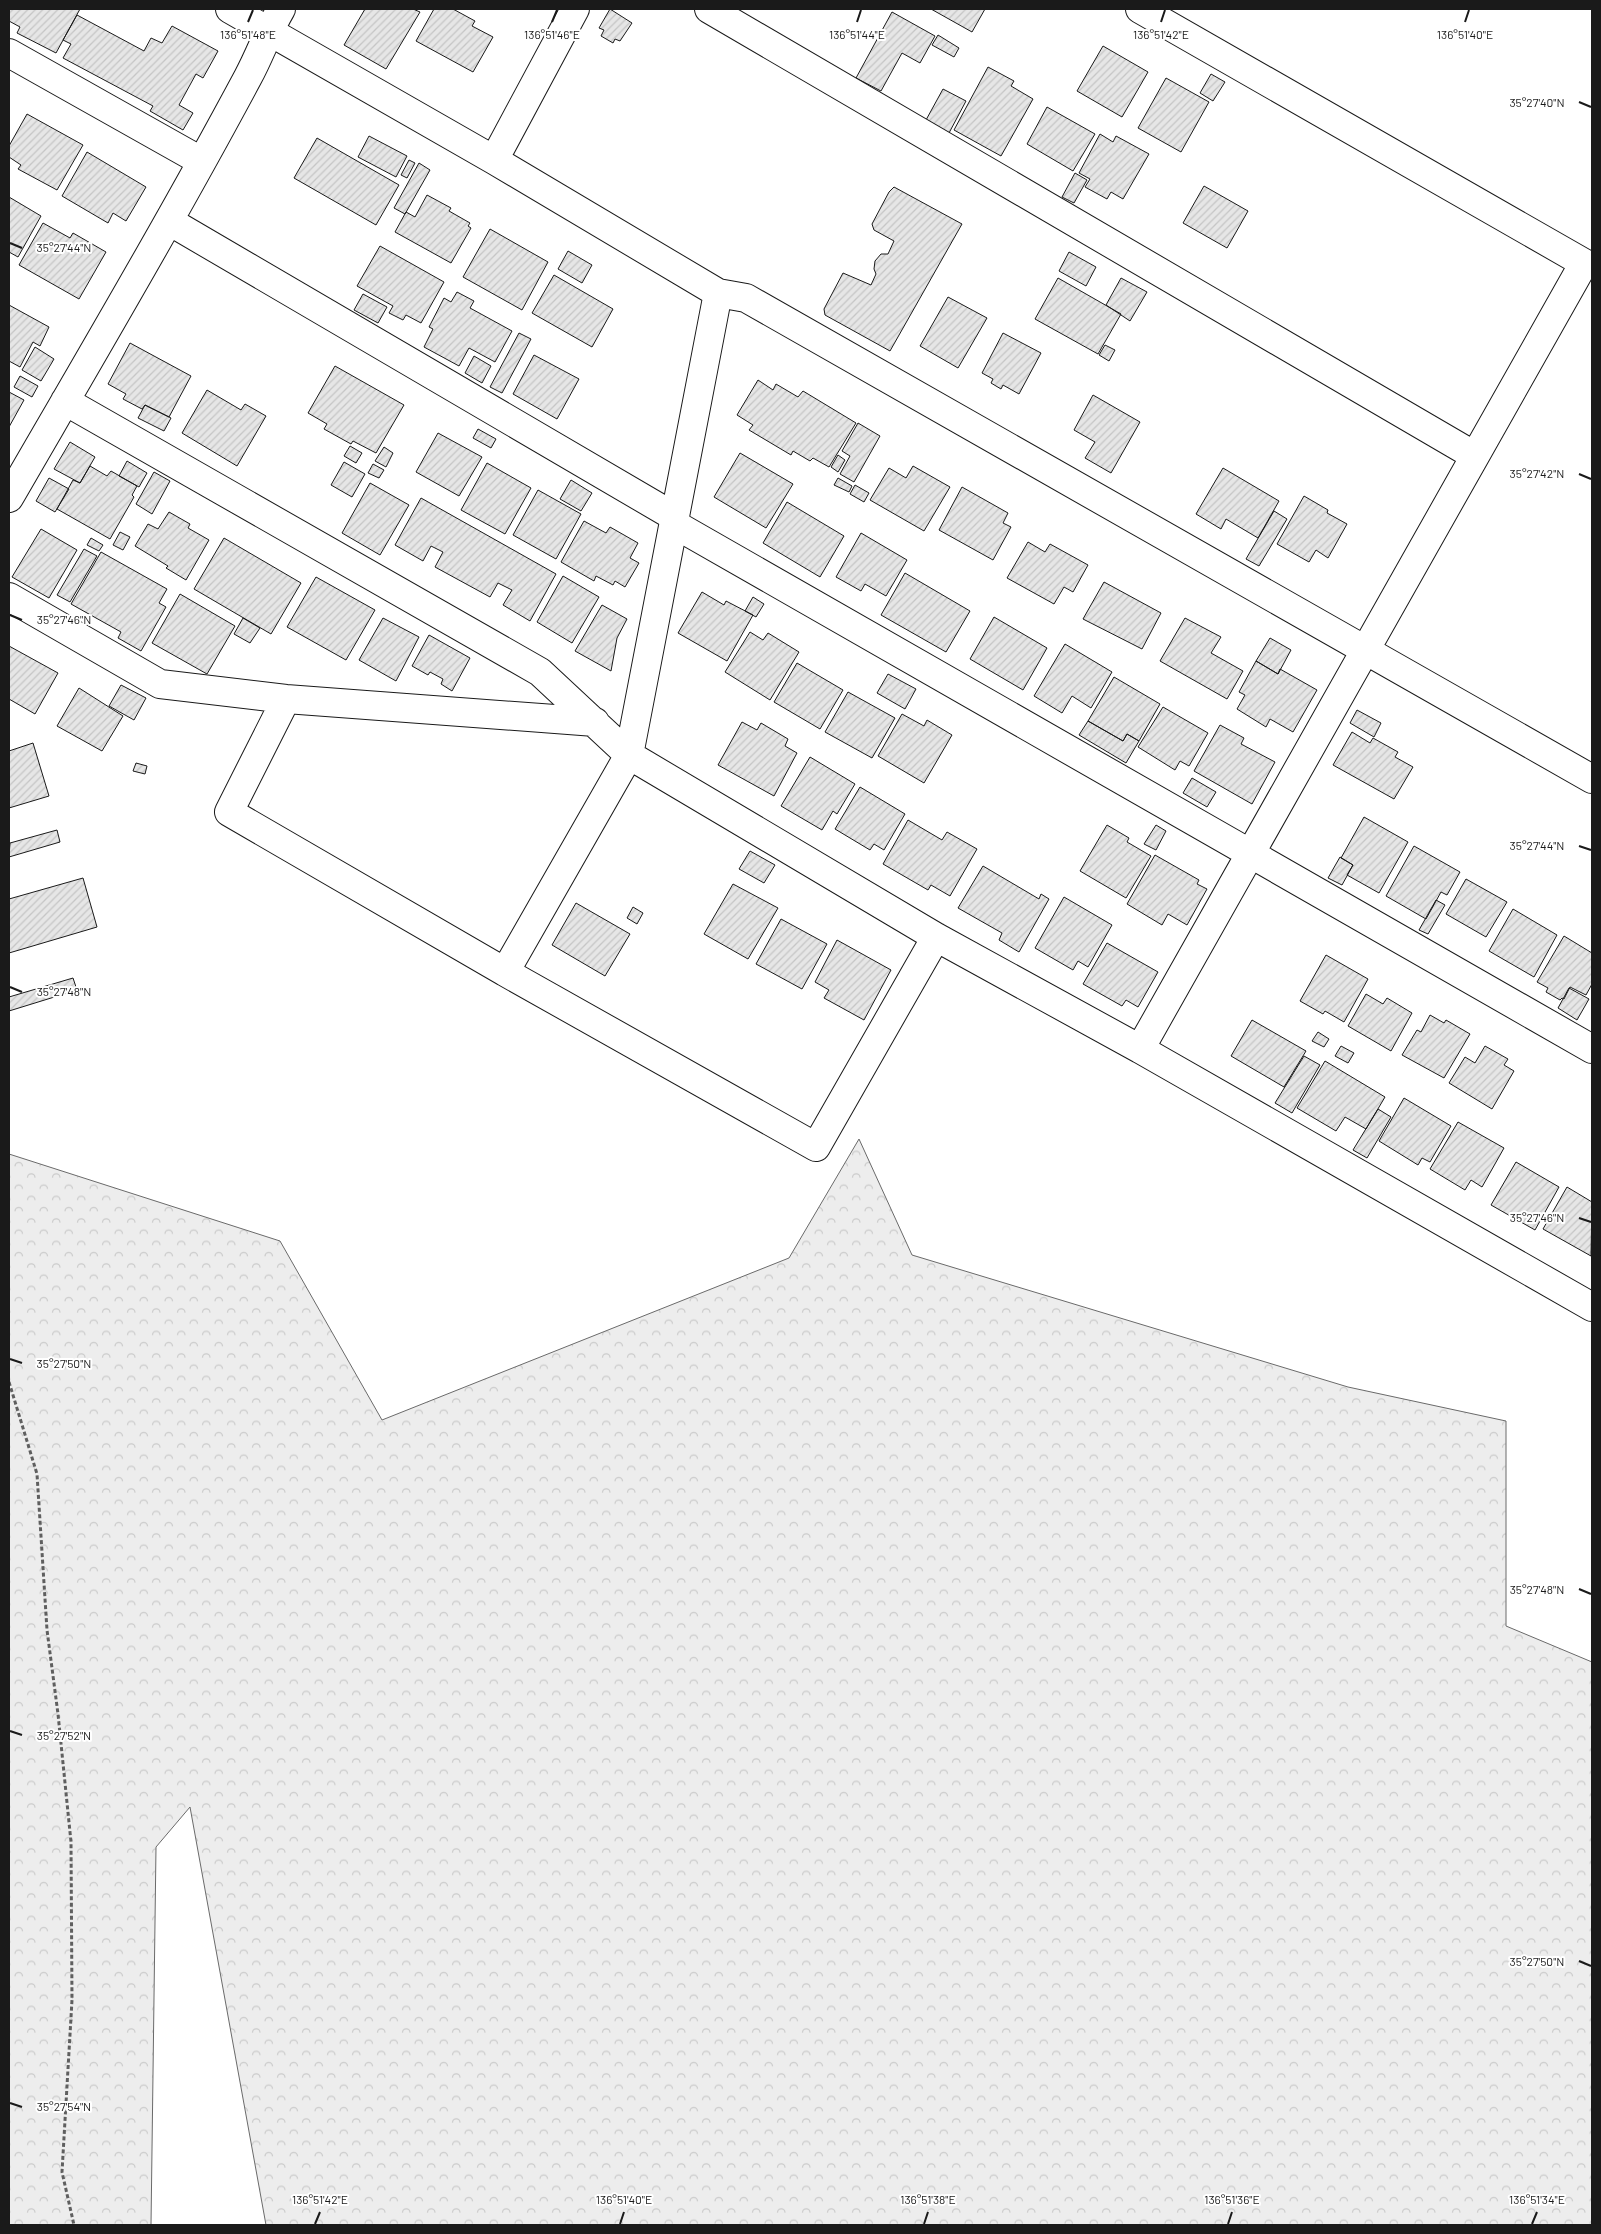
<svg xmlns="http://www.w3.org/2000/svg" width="1601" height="2234" font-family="Barlow,sans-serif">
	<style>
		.forest { fill: url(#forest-crowns); stroke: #6a6a6a }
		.building { fill: url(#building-hatch); stroke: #1a1a1a }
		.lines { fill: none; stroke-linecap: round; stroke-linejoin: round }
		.minor-casing { stroke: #1a1a1a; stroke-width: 30 }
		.path { stroke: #5f5f5f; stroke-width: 3; stroke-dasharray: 4 2.5; stroke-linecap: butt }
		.minor { stroke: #fff; stroke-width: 28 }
		.ticks { fill: none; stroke: #1a1a1a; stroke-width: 2 }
		.ticks-label { font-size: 12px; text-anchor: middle; fill: #1a1a1a; stroke: #fff; stroke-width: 4; stroke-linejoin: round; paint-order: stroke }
	</style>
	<defs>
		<pattern id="forest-crowns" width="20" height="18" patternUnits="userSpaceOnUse" patternTransform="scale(1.25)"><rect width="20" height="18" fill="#ededed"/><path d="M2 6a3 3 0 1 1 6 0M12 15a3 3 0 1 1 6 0" fill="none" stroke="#cbcbcb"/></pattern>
		<pattern id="building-hatch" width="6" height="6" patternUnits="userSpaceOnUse" patternTransform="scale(1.25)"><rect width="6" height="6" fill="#e6e6e6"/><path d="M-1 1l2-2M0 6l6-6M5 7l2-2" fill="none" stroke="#c5c5c5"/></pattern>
	</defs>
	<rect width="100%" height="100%" fill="#fff"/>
	<!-- forest -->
	<path class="forest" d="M859,1139L912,1255L1348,1387L1506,1421V1626L1592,1662V2225H266L190,1807L156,1847L151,2225H9V1154L280,1241L382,1420L789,1258Z"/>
	<!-- building -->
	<path class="building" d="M9,9H80L56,53L17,33L20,27L9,21Z
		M365,9H413L420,12L386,69L344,45Z
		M434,9H453L475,21L472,26L493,37L473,72L416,41Z
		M610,9L632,23L620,41L615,39L613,43L601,36L604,30L599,28Z
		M931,9H985L972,32Z
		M892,12L935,36L920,63L902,53L881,91L856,78Z
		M77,15L144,51L151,38L162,43L172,26L218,51L203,78L196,74L179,105L193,113L183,130L150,111L153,106L63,58L71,44L63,40Z
		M938,35L959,48L954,57L932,45Z
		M1103,46L1148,72L1122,117L1077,91Z
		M988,67L1014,81L1011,86L1033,99L1001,156L954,130Z
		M1211,74L1225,82L1213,101L1200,93Z
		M1166,78L1209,102L1181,152L1138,128Z
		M943,89L966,101L949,133L926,120Z
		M1047,107L1095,134L1073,171L1027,144Z
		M27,114L83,145L57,190L18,169L21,165L9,157V146Z
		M1100,134L1113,142L1116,136L1149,154L1123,199L1111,192L1107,199L1085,187L1090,179L1079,173Z
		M369,136L407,156L396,177L358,157Z
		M317,138L399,185L376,225L294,178Z
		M87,152L146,187L126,221L113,213L108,223L62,196Z
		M409,160L415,163L407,178L401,175Z
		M419,163L430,170L405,214L394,208Z
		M1075,173L1087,180L1074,203L1062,197Z
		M1204,186L1248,211L1227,248L1183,223Z
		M894,187L962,224L890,351L825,315L824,309L843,273L871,285L876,274L874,269L875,261L881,254H888L894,241L874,230L872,224L889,192Z
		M427,195L451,208L449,211L470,223L468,226L471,228L451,263L395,232L406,212L415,217Z
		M9,197L41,216L18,257L9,252Z
		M43,223L70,238L73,233L106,252L79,299L19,265Z
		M490,229L548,262L522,310L463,277Z
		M380,246L444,282L421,323L406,315L403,320L389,313L393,306L357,286Z
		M568,251L592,265L582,283L558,269Z
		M1069,252L1096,267L1086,286L1059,271Z
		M554,275L613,309L592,347L532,313Z
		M1058,278L1121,314L1098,354L1035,319Z
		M1121,278L1147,292L1130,321L1106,305Z
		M457,292L474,301L470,308L512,331L495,362L469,348L459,366L424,347L433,329L429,327L444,298L451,302Z
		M363,294L387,307L378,323L354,310Z
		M948,297L987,318L958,368L920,346Z
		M9,305L49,327L40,346L33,342L20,367L9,361Z
		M519,333L531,339L502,393L490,387Z
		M1003,333L1041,353L1019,394L1003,385L1001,389L991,383L993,379L982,373Z
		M130,343L191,376L169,417L145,405L142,409L123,399L126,394L108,384Z
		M1105,345L1115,350L1109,361L1099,355Z
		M35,347L54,359L41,381L22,370Z
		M534,355L579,379L557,419L513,394Z
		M474,356L491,366L482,383L465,373Z
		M335,366L404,405L376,453L353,441L351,444L324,429L327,424L308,413Z
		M20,376L38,386L32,397L14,387Z
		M758,380L773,390L776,384L798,397L803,391L856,423L829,467L813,458L810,461L793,451L791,455L749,430L753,425L737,415Z
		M207,390L241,410L245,404L266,416L237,466L182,433Z
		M9,392L24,400L9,427Z
		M1093,395L1140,422L1111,473L1085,458L1095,442L1074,430Z
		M145,405L171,418L164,431L138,418Z
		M858,423L880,436L854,482L840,474L850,456L842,451Z
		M478,429L496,439L491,448L473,438Z
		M438,433L482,457L459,496L416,472Z
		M70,442L95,457L80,483L54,469Z
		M350,446L362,453L356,463L344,456Z
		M384,447L393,453L386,467L375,461Z
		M740,453L793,484L766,528L714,497Z
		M838,455L845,460L838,472L831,467Z
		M127,461L147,473L139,487L119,476Z
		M344,462L365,474L352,497L331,485Z
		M487,463L531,488L505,534L461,510Z
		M373,464L384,470L379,478L368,473Z
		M90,466L107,476L111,471L137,486L132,495L134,497L110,539L57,509L73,480L80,483Z
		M913,466L950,487L924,531L870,500L889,468L906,478Z
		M1223,468L1279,501L1258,538L1226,519L1221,529L1196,514Z
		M154,472L170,481L152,514L136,504Z
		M49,478L69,489L55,512L36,501Z
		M838,478L852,486L849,492L834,485Z
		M571,480L592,493L581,511L560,499Z
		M370,483L409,505L380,555L342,533Z
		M855,485L869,493L864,502L850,494Z
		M962,487L1008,513L1003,523L1011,527L993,560L939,530Z
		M538,490L581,514L556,559L513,535Z
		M1304,496L1328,510L1327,513L1347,524L1328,558L1316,550L1309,562L1277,544Z
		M421,498L556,574L530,621L503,605L512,590L498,583L490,597L435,567L443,552L431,546L423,561L395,545Z
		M787,502L844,536L820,577L763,543Z
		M1274,511L1287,519L1259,566L1246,559Z
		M169,512L190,524L188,528L209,540L186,580L166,568L168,566L135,546L148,524L158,529Z
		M584,521L606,533L610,527L638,543L630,558L639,563L625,587L615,581L613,585L596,576L594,581L561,562Z
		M41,529L77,550L49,598L12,577Z
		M120,532L130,537L123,550L113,545Z
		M861,533L907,560L886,596L865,584L861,591L836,577Z
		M91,538L103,545L99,551L87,545Z
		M224,538L301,583L271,634L194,589Z
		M1028,542L1045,552L1050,544L1088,565L1073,592L1064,587L1054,604L1007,578Z
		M84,549L97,556L70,602L57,595Z
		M101,552L167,589L159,603L166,607L141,651L118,638L121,632L71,604Z
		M905,573L970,611L946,652L881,615Z
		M563,576L599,597L572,643L537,622Z
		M316,577L375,610L346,660L287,627Z
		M1104,582L1161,613L1142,649L1083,619Z
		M702,592L724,605L726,601L753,615L727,661L678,633Z
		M180,594L235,626L207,674L152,643Z
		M753,597L764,604L756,617L745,611Z
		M602,605L627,619L617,638L611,671L575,651Z
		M994,617L1047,648L1023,690L970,659Z
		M243,618L260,628L250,643L234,634Z
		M383,618L419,637L396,681L359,660Z
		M1185,618L1221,637L1211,653L1243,671L1227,699L1160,661Z
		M750,632L763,640L768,633L799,652L770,700L725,672Z
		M429,635L470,658L452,691L441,684L443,679L430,672L428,675L412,666Z
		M1270,638L1291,650L1278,674L1256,661Z
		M1065,644L1112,672L1091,708L1072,696L1062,713L1034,696Z
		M9,646L58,673L35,714L9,699Z
		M1256,661L1278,674L1280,669L1317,690L1293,732L1270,719L1266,727L1237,709L1245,695L1239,692Z
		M797,663L843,690L820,729L774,702Z
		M888,674L916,689L905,709L877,693Z
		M1114,677L1160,704L1139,741L1127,734L1123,741L1088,721Z
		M121,685L146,698L134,720L109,706Z
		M79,688L123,716L102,751L57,726Z
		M848,692L895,718L872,758L825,732Z
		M1163,707L1208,733L1189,766L1180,761L1175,770L1138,747Z
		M1357,710L1381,723L1374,737L1350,723Z
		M902,714L924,726L927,720L952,735L924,783L878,756Z
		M1088,721L1123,741L1127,734L1139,741L1126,763L1079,735Z
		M742,722L757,730L761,723L788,739L785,746L797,753L774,796L718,765Z
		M1220,725L1244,738L1241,744L1275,762L1252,804L1194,771Z
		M1352,732L1370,743L1373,738L1398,752L1395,757L1413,767L1394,799L1333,765Z
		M33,743L49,796L9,808V751Z
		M810,757L855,784L837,814L833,811L822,830L781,806Z
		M136,763L147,766L145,774L133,771Z
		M1192,778L1216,792L1207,807L1183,793Z
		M860,787L905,814L884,850L874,844L870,850L835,829Z
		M1364,817L1408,842L1379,893L1347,875L1353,865L1341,858Z
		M908,820L942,840L947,832L977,849L950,896L931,885L928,890L883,864Z
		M1107,825L1129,838L1127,842L1151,856L1126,898L1080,871Z
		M1156,825L1166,831L1156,850L1144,844Z
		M57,830L60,842L9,857L10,843Z
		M1414,846L1460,872L1447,895L1441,892L1426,919L1386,896Z
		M750,851L775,865L764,883L739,869Z
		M1155,855L1199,880L1197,884L1207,889L1187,925L1168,914L1162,925L1127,904Z
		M1340,857L1353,865L1342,885L1328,878Z
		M983,866L1039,899L1041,894L1049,899L1019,952L999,940L1002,933L958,908Z
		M83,878L97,927L9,953V899Z
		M1466,879L1507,902L1486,937L1446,914Z
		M733,884L778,908L748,959L704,934Z
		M1064,897L1112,925L1088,967L1078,961L1073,970L1035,948Z
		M1436,900L1445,905L1428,934L1419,930Z
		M576,903L630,934L605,976L552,945Z
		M633,907L643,913L637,924L627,918Z
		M1513,909L1557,935L1534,977L1489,951Z
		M781,919L827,944L802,989L756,964Z
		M1564,936L1592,953V984L1586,995L1570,987L1564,999L1562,998L1560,1000L1546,992L1548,988L1537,982Z
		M837,940L891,970L864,1020L824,998L829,990L815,982Z
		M1107,943L1158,972L1138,1007L1126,1000L1122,1006L1083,984Z
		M1326,955L1368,979L1344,1022L1325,1011L1323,1014L1300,1001Z
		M73,978L77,990L9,1011V997Z
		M1569,988L1589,999L1577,1020L1558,1008Z
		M1366,994L1383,1004L1387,998L1412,1013L1391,1051L1348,1026Z
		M1430,1015L1444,1023L1446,1020L1470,1034L1444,1078L1402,1055L1417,1030L1421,1032Z
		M1252,1020L1306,1051L1284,1087L1231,1056Z
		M1318,1032L1329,1039L1324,1047L1312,1041Z
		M1341,1046L1354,1053L1348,1063L1335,1056Z
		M1485,1046L1508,1059L1504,1065L1514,1071L1492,1109L1449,1083L1465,1057L1475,1063Z
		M1304,1056L1320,1065L1292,1113L1275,1103Z
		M1325,1061L1385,1097L1366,1129L1345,1117L1336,1131L1297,1108Z
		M1404,1098L1451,1126L1430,1162L1422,1158L1418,1165L1379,1141Z
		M1378,1109L1391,1117L1367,1158L1353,1150Z
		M1458,1122L1504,1148L1482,1187L1471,1180L1465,1190L1430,1169Z
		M1516,1162L1559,1187L1535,1230L1491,1205Z
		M1567,1187L1592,1202L1591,1256L1543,1229Z"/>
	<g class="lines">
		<defs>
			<path id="minor" d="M230,9L494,160L718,293L629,755L505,972L816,1147L936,937
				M709,9L1475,456L1584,263L1140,9
				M9,53L201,161
				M494,160L575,9
				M169,221L675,517
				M718,293L746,298L1592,779
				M65,401L540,672L629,755L936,937L1140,1049L1475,456
				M9,498C90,358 172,219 248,77C260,55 268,31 281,9
				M674,524L1592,1049
				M9,597L160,684L286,699L595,722
				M286,699L229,812L505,972
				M1140,1049L1592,1307"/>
		</defs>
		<!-- minor casing -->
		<use href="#minor" class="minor-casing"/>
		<!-- path -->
		<path class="path" d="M9,1382L37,1474L47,1630L58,1714L71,1842L72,2000L62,2172L74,2225"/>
		<!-- minor -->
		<use href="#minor" class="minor"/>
	</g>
	<!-- ticks -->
	<path class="ticks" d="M248,22L253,10M552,22L557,10M857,22L861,10M1161,22L1165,10M1465,22L1469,10M1579,102L1591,107M10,243L22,248M1579,474L1591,479M10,615L22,620M1579,846L1591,850M10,987L22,992M1579,1218L1591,1222M10,1359L22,1363M1579,1589L1591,1594M10,1731L22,1735M1579,1961L1591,1966M10,2103L22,2107M315,2224L320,2212M620,2224L624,2212M924,2224L928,2212M1228,2224L1232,2212M1532,2224L1537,2212"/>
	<g class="ticks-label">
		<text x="248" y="39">136°51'48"E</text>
		<text x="857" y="39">136°51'44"E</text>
		<text x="1161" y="39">136°51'42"E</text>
		<text x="1465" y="39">136°51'40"E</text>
		<text x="552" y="39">136°51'46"E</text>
		<text x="1537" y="107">35°27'40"N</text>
		<text x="64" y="252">35°27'44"N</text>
		<text x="1537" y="478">35°27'42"N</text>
		<text x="64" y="624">35°27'46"N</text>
		<text x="1537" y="850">35°27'44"N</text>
		<text x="64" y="996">35°27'48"N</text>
		<text x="1537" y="1222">35°27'46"N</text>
		<text x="64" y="1368">35°27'50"N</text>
		<text x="1537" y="1594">35°27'48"N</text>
		<text x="64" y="1740">35°27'52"N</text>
		<text x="1537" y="1966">35°27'50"N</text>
		<text x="64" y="2111">35°27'54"N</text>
		<text x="320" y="2204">136°51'42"E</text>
		<text x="624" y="2204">136°51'40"E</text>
		<text x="928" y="2204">136°51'38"E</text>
		<text x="1232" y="2204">136°51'36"E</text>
		<text x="1537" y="2204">136°51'34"E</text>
	</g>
	<!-- border -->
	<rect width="1601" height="2234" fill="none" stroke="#1a1a1a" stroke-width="20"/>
</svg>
